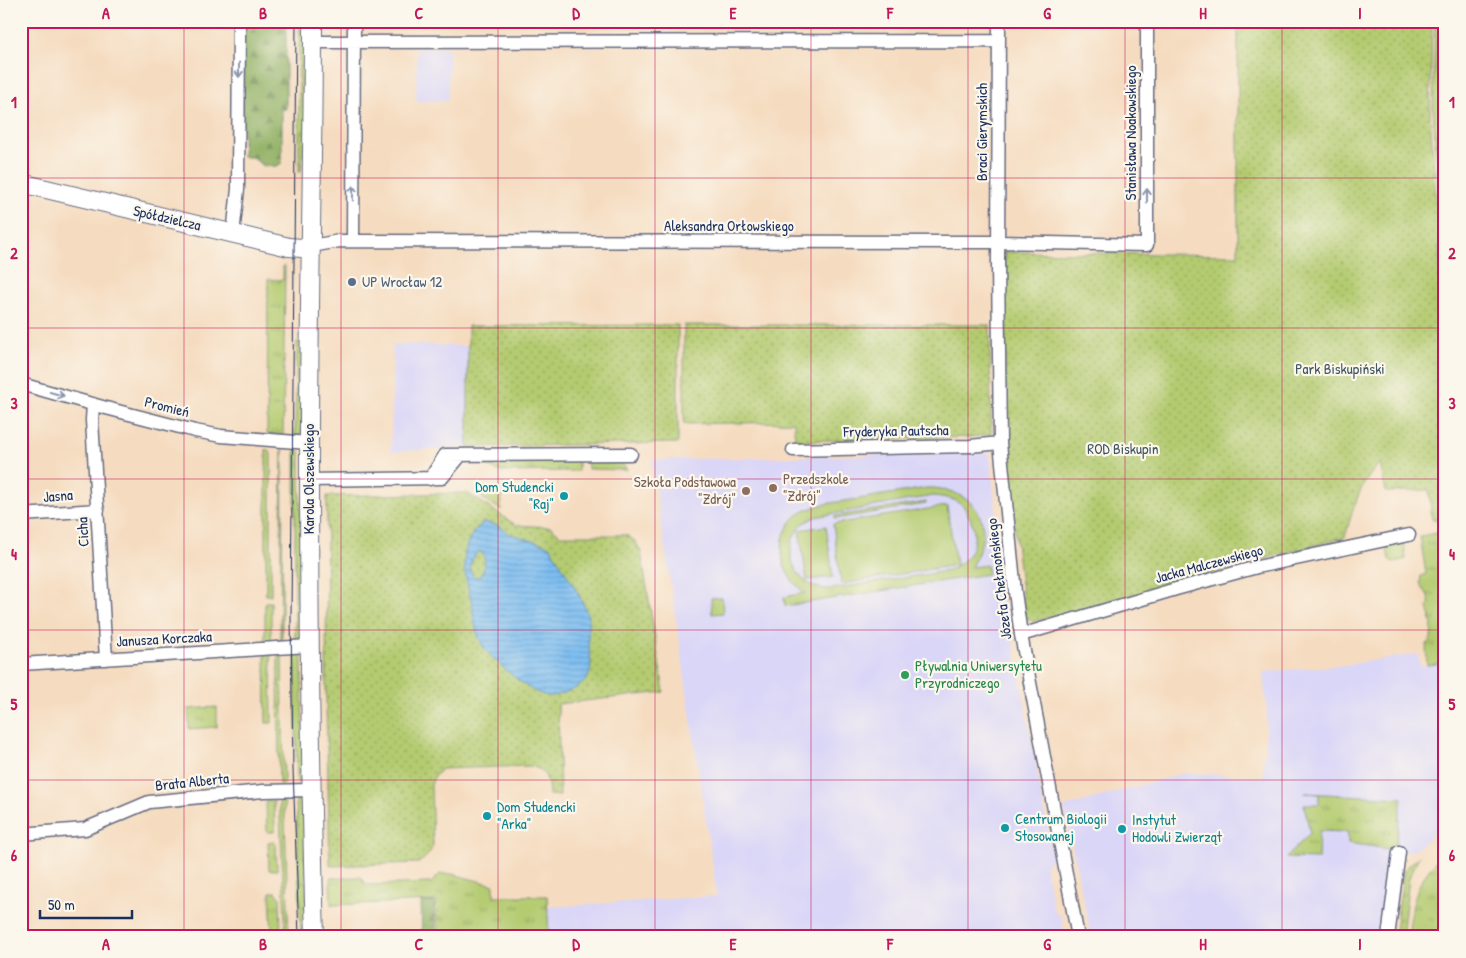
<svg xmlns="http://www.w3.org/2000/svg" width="1466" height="958" font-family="'Patrick Hand',sans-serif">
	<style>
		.built { fill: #dad6f7 }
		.grass { fill: url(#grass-tufts); stroke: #687d67 }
		.forest { fill: url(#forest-firs); stroke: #556f60 }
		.park { fill: url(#park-dots); stroke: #687d67 }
		.pitch { fill: #b4cb70; stroke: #687d67; fill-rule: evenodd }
		.water { fill: url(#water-rules); stroke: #4c76a8; fill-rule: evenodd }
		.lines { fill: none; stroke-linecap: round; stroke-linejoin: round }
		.street-casing { stroke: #676b80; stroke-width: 15 }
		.secondary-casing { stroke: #676b80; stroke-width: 20 }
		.street { stroke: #fff; stroke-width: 12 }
		.secondary { stroke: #fff; stroke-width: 18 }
		.tram { stroke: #1b2f5e; stroke-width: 1 }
		.oneway { stroke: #8d97ae }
		.grid { fill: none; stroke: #c2185b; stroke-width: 1; stroke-opacity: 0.55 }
		.service-dot { fill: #5c6f8a; stroke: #fbf7ec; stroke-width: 2 }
		.education-dot { fill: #8d6e63; stroke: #fbf7ec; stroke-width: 2 }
		.culture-dot { fill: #0f9aa8; stroke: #fbf7ec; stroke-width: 2 }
		.leisure-dot { fill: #2e9e5b; stroke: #fbf7ec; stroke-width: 2 }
		.labels { text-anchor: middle; stroke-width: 4.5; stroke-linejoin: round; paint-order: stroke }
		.street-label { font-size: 15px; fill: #1b2f5e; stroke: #fbf7ec }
		.service-label { font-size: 15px; fill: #4e5e75; stroke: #fbf7ec; text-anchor: start }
		.park-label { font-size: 15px; fill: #415662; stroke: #fbf7ec }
		.education-label { font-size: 15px; fill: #785e54; stroke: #fbf7ec; text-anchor: start }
		.culture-label { font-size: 15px; fill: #0d838f; stroke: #fbf7ec; text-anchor: start }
		.leisure-label { font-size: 15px; fill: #27864d; stroke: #fbf7ec; text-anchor: start }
		.neatline { fill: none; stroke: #c2185b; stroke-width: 2 }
		.grid-label { font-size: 16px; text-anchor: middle; font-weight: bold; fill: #c2185b }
	</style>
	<defs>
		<pattern id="grass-tufts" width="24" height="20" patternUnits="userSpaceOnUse" patternTransform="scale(1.25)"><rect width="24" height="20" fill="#b4cb70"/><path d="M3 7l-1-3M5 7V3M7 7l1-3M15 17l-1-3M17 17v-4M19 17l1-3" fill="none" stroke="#92a55f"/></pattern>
		<pattern id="forest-firs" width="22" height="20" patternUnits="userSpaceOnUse" patternTransform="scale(1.25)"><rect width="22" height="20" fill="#8faf62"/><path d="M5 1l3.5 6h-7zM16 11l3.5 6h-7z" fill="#748f54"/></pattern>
		<pattern id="park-dots" width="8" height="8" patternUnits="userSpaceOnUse" patternTransform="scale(1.25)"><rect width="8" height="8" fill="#b4cb70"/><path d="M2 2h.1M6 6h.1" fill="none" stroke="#92a55f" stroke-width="1.8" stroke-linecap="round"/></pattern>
		<pattern id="water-rules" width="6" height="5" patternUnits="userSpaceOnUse" patternTransform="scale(1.25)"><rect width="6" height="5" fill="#7cbdf1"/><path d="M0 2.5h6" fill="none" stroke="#659ac6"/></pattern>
	</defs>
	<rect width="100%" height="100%" fill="#fbf7ec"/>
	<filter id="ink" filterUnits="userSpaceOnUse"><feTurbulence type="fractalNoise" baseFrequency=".02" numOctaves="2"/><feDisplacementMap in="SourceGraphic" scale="10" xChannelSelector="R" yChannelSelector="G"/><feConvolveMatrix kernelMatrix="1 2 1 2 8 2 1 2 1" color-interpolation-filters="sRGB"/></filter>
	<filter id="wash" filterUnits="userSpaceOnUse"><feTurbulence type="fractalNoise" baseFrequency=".0096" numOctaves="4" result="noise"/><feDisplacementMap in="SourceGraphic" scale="20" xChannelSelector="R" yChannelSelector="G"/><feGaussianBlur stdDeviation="1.12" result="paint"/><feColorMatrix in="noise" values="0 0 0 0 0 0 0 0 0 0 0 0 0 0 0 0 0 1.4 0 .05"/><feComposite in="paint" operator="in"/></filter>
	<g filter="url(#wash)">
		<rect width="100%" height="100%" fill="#f5dbbf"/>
		<!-- built -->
		<path class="built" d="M449,48L448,100L416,101L417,49Z
			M393,344L468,346V447L391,452Z
			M990,453L1003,582L997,589L999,600L1007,606L1053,858L1045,865L1054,911L1061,916L1065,937H549L548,907L717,896L681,650L651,460Z
			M1418,654L1420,666L1445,663L1444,819L1442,824L1425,842L1415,850L1406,852L1395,851L1383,937H1091L1064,807L1185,773L1263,777L1267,713L1263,672L1344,665Z"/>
		<!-- grass -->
		<path class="grass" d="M299,21H305L306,127L301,172H299Z
			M1435,21H1445V240H1442L1433,108Z
			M283,266H285L283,435L267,434L268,279L283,280Z
			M297,342H303L302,432L299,437H295Z
			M282,447H283L282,642H280Z
			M295,447L300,451L302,642H295Z
			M266,449L270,451L271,455V595H266Z
			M587,458C602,459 621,455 627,470L588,469Z
			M473,460H578V471L500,472Z
			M482,494H501V510L482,498Z
			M1443,532L1445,545V663L1427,665L1426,644L1431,639L1432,625L1428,607C1433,597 1423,591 1420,583L1421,576L1426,574L1420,536Z
			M1404,542L1406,559L1392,563L1389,559L1386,544Z
			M265,602H271V644H265Z
			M271,653L272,723H266L265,654Z
			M295,653H302L303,782H297Z
			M278,654H282L284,785H279Z
			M217,707V727L189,729L188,709Z
			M1304,793L1402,798L1395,850L1348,843V832L1319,831L1318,859L1286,858L1310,833L1304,804H1319V794Z
			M279,795H284L289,937H286Z
			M296,796H303L308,937H301Z
			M266,800L274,801L275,830L274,832H267Z
			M268,842H274L276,844L277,870H269Z
			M1445,849V937H1408C1411,916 1412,895 1424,877C1430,867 1439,859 1445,849Z
			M1419,856L1409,878L1402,937H1394L1404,870Z
			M440,874H452L494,885V896H547L549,937H438L436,901L331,905L330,878L361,877L367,885L431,883Z
			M270,892H276L280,897L281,937H272Z"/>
		<!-- forest -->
		<path class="forest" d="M243,21H286V109H282V163L277,166H264L251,157H243Z
			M434,902L436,937H422L421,903Z"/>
		<!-- park -->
		<path class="park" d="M1238,21H1432L1430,114L1439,243L1443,404V497L1445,519H1432L1429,490L1386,492L1380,463C1358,486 1354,507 1345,537L1034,622L1025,617L1006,458L1004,252L1238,255Z
			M678,325V443L468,447V326Z
			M684,325H990L991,434L971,437L795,441L794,422L684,424Z
			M467,493L516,525L551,527L560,535H626L635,541L641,552L664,692L558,704L560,796L549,795C548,780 547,771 531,766L441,769L434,777L431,785L433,845C430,854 426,858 418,863L330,866L326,703L327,496Z"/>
		<!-- pitch -->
		<path class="pitch" d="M927,488C954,487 985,503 983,534C982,547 977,556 971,567L987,565L988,574L785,606L784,597L805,593C790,581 781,567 782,547C782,535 789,521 799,514C816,503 839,502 859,499C881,495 904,492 927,488ZM933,496C943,497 956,498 963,506C966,509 967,513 969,516C981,540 972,561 947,571L831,589C827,589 823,589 819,588C793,581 782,549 799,528C803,523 809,520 815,517Z
			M926,502V504L835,519V516Z
			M947,506L956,565L841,584L833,524Z
			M826,526L833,577L807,580L799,530Z
			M711,598H722L723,613L712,614Z"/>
		<!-- water -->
		<path class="water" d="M484,522L499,526L510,534L550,546C560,565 584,598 588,617C589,627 587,637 589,647C590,657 593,668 588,677C586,682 578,687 574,689C565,693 558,696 548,696C544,695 537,693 534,691C522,685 489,657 483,646C473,630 474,609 469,591C462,565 460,541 484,522ZM477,552H482C487,562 485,569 479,577H475L470,572L471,562Z"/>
	</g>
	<g filter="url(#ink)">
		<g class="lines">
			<defs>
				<path id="street" d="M999,21L998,262L1000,443L1015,592L1021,635L1078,937
					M313,42L999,41
					M233,234L238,189L239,21
					M353,241L354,21
					M312,246L339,241L998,242L1147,245V21
					M21,384L106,408L195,431L221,436L309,443
					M93,404L92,420L106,659
					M793,450L970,446L1000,443
					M430,479L445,455L631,454
					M309,480L442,478L461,455
					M21,515L98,510
					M1021,635L1176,589L1257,567L1409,535
					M21,664L309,646
					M21,834L85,829L149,802L263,791L311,790
					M1388,937L1399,852"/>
				<path id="secondary" d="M313,21C313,161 309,300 309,440C309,606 310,771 315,937
					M21,183L289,247L302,248L312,246"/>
			</defs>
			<!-- street casing -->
			<use href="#street" class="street-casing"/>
			<!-- secondary casing -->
			<use href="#secondary" class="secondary-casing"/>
			<!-- street -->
			<use href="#street" class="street"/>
			<!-- secondary -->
			<use href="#secondary" class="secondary"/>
			<!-- tram -->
			<path class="tram" d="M296,21L291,618L293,769L299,937"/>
		</g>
		<!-- one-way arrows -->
		<defs><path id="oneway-shaft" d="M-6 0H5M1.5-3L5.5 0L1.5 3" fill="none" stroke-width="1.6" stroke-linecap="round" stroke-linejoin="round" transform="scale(1.25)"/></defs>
		<g class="oneway">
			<use href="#oneway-shaft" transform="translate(239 70) rotate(90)"/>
			<use href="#oneway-shaft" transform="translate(353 193) rotate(-89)"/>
			<use href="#oneway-shaft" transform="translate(1147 196) rotate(-90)"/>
			<use href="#oneway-shaft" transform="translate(57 394) rotate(16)"/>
		</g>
	</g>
	<!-- grid -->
	<path class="grid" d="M184,21V937M341,21V937M498,21V937M655,21V937M811,21V937M968,21V937M1125,21V937M1282,21V937M21,178H1445M21,328H1445M21,479H1445M21,630H1445M21,780H1445"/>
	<!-- markers -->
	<circle class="service-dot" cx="352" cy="282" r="5"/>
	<g class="education-dot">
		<circle cx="773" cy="488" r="5"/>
		<circle cx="746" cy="491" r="5"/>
	</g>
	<g class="culture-dot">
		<circle cx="564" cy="496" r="5"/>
		<circle cx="487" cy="816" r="5"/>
		<circle cx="1005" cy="828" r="5"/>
		<circle cx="1122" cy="829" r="5"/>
	</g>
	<circle class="leisure-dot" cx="905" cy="675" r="5"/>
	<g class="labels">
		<!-- street labels -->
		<g class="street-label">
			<text transform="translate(982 132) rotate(-90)" y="5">Braci Gierymskich</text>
			<text transform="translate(1131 133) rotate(-90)" y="5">Stanisława Noakowskiego</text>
			<text transform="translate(167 218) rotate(13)" y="5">Spółdzielcza</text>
			<text x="729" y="231">Aleksandra Orłowskiego</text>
			<text transform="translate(167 407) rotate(14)" y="5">Promień</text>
			<text transform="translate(896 431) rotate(-1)" y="5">Fryderyka Pautscha</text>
			<text transform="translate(309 479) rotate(-90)" y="5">Karola Olszewskiego</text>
			<text transform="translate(58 496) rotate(-4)" y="5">Jasna</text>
			<text transform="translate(83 532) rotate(-93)" y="5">Cicha</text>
			<text transform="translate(1209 564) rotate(-15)" y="5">Jacka Malczewskiego</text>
			<text transform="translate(999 579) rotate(-97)" y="5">Józefa Chełmońskiego</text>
			<text transform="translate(164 639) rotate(-3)" y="5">Janusza Korczaka</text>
			<text transform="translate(192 782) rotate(-6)" y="5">Brata Alberta</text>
		</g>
		<!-- service labels -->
		<g class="service-label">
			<text x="362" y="287">UP Wrocław 12</text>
		</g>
		<!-- park labels -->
		<g class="park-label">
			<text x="1340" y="374">Park Biskupiński</text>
			<text x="1123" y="454">ROD Biskupin</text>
		</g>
		<!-- education labels -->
		<g class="education-label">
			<text x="783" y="484">Przedszkole<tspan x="783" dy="17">"Zdrój"</tspan></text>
			<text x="736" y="487" text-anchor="end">Szkoła Podstawowa<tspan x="736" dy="17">"Zdrój"</tspan></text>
		</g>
		<!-- culture labels -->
		<g class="culture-label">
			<text x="554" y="492" text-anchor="end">Dom Studencki<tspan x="554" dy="17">"Raj"</tspan></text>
			<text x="497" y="812">Dom Studencki<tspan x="497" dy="17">"Arka"</tspan></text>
			<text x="1015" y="824">Centrum Biologii<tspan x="1015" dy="17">Stosowanej</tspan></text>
			<text x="1132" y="825">Instytut<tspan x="1132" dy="17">Hodowli Zwierząt</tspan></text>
		</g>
		<!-- leisure labels -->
		<g class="leisure-label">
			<text x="915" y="671">Pływalnia Uniwersytetu<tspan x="915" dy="17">Przyrodniczego</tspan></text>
		</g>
	</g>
	<!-- margin -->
	<rect width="1466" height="958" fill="none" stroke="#fbf7ec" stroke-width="55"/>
	<!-- scale -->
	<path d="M40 910v8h92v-8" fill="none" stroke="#1b2f5e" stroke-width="2.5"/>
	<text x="48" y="910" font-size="15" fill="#1b2f5e" stroke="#fbf7ec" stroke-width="4" paint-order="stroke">50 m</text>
	<rect x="28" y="28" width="1410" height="902" class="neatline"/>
	<g class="grid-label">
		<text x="106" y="19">A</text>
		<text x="263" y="19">B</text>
		<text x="419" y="19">C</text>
		<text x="576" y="19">D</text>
		<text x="733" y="19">E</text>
		<text x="890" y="19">F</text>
		<text x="1047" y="19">G</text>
		<text x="1203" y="19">H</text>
		<text x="1360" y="19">I</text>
		<text x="14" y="108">1</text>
		<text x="1452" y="108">1</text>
		<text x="14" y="259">2</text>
		<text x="1452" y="259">2</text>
		<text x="14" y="409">3</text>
		<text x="1452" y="409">3</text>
		<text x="14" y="560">4</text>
		<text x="1452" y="560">4</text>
		<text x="14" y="710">5</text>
		<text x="1452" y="710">5</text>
		<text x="14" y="861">6</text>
		<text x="1452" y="861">6</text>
		<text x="106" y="950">A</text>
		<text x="263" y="950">B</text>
		<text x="419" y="950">C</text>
		<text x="576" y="950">D</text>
		<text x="733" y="950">E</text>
		<text x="890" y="950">F</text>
		<text x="1047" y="950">G</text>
		<text x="1203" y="950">H</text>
		<text x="1360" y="950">I</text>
	</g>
</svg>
